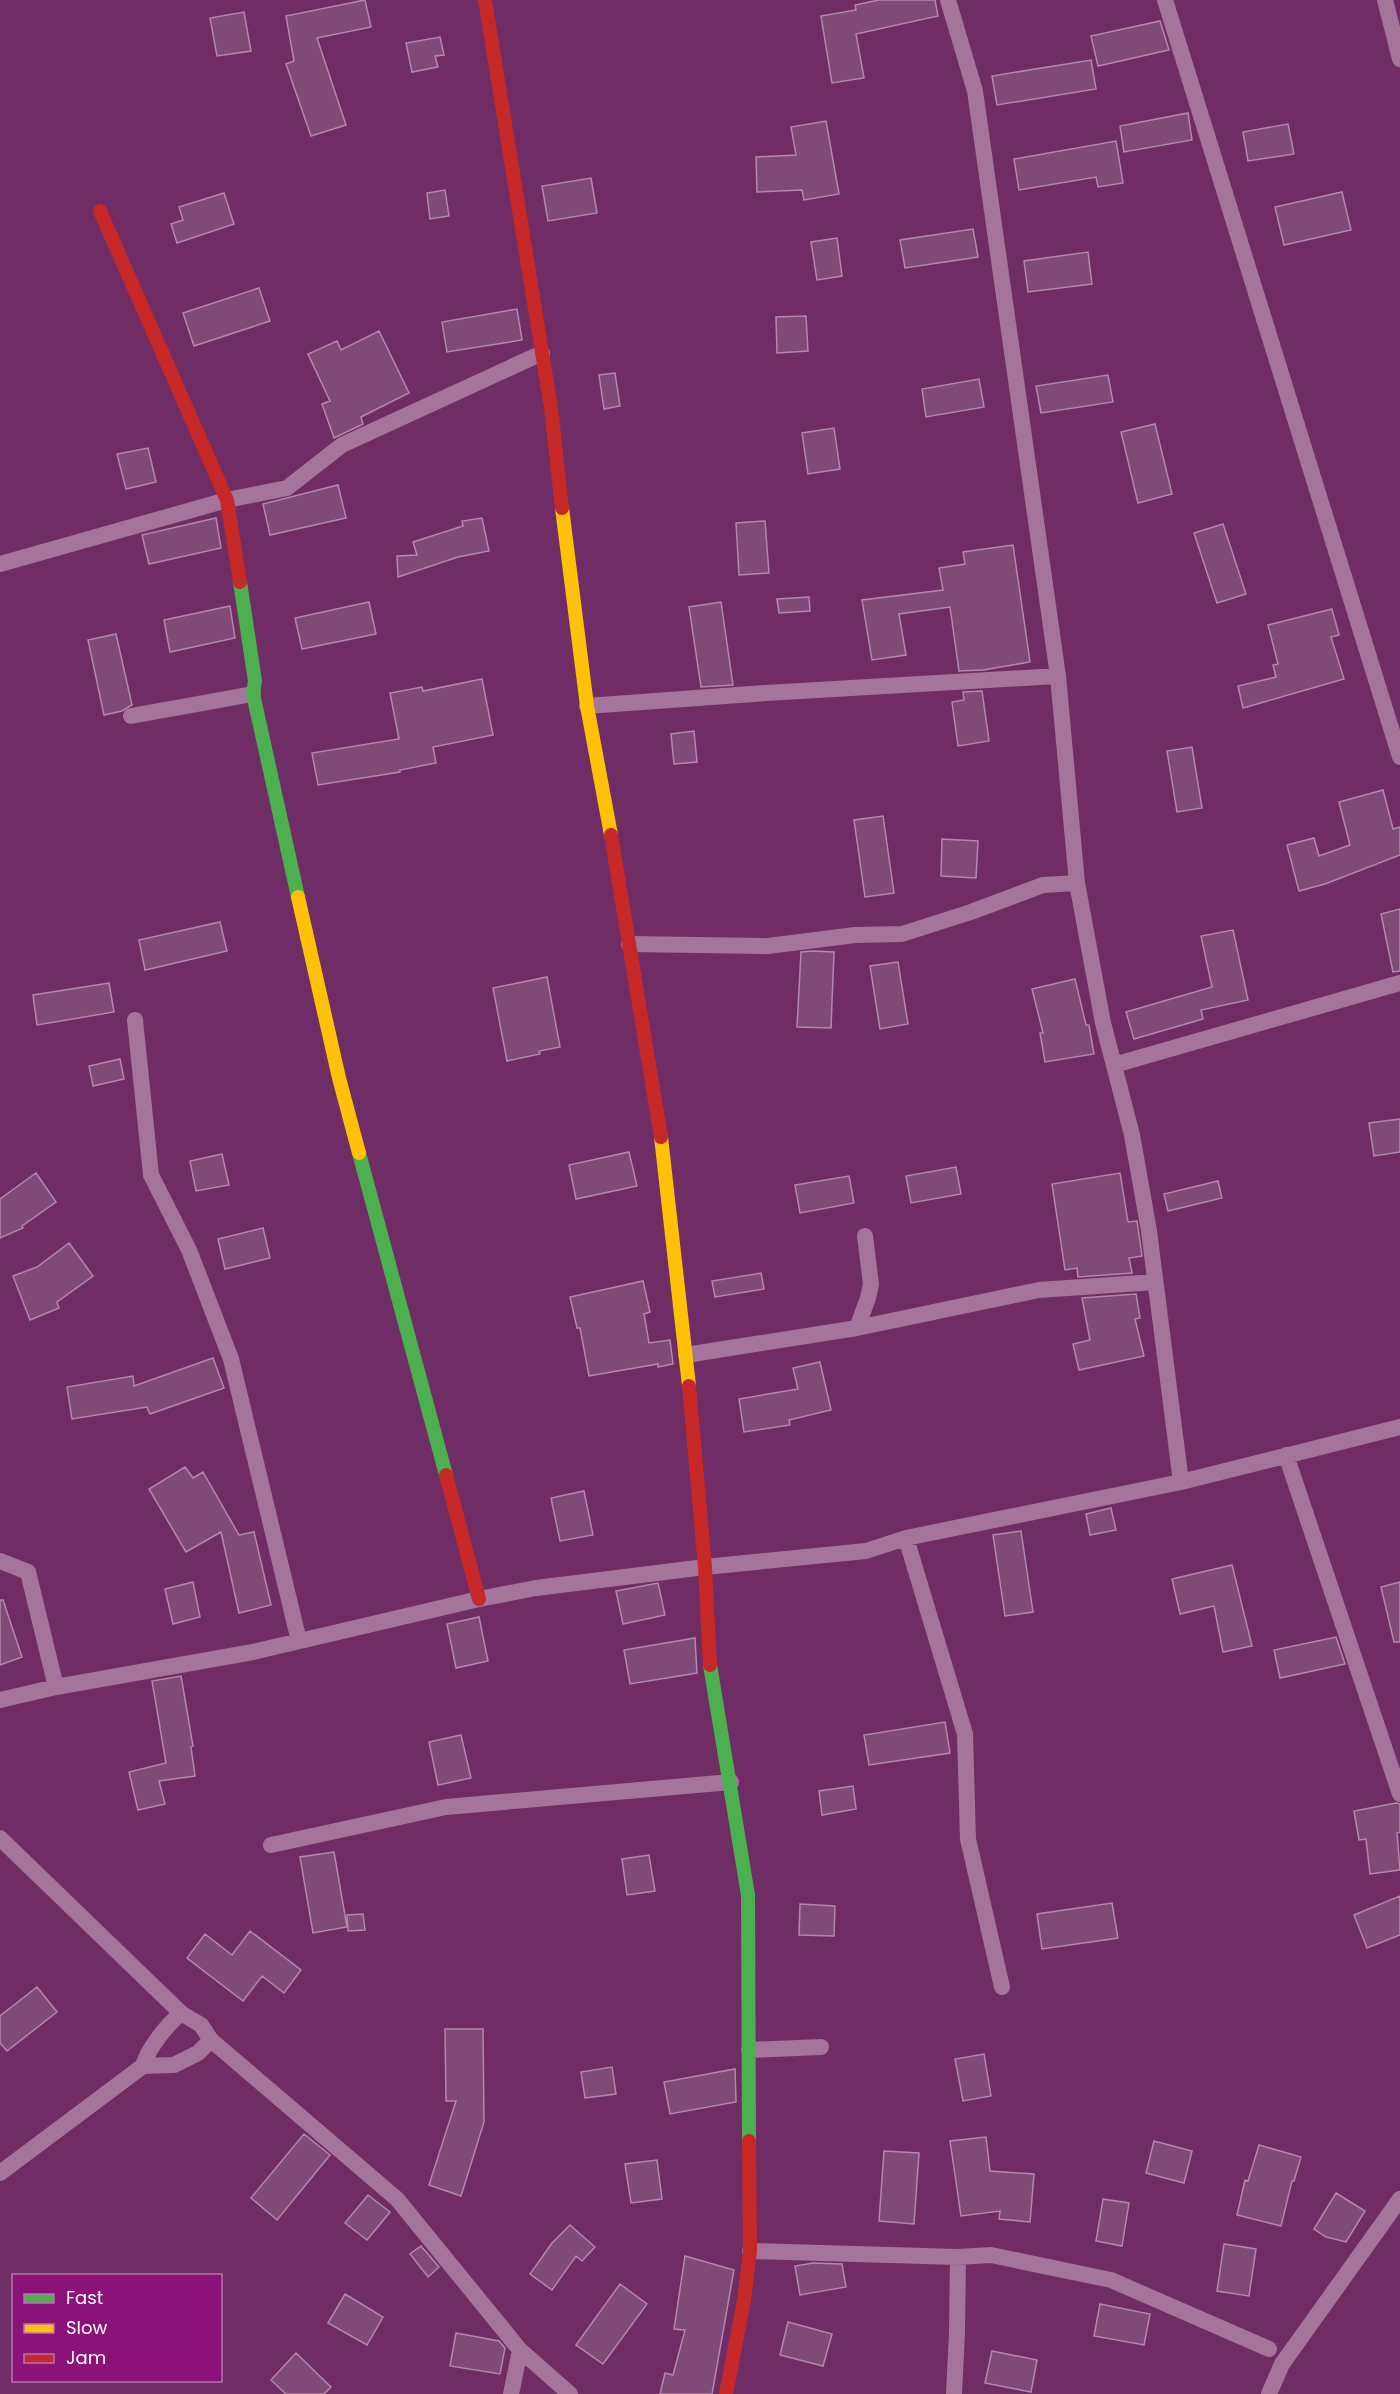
<svg xmlns="http://www.w3.org/2000/svg" width="1400" height="2394" font-family="Poppins,sans-serif">
	<style>
		.building { fill: #7f4a77; stroke: #b388ac; stroke-width: 1.5 }
		.lines { fill: none; stroke-linecap: round; stroke-linejoin: round }
		.street { stroke: #a4749c; stroke-width: 16 }
		.fast { stroke: #4caf50; stroke-width: 14 }
		.slow { stroke: #ffc107; stroke-width: 14 }
		.jam { stroke: #c62828; stroke-width: 14 }
	</style>
	<rect width="100%" height="100%" fill="#702d65"/>
	<!-- building -->
	<path class="building" d="M365,0L371,27L317,38L346,125L311,136L286,64L294,61L286,16Z
		M879,0H935L938,16L856,34L864,78L832,83L821,16L856,10L855,5Z
		M244,12L251,51L217,56L210,18Z
		M1160,21L1169,50L1098,66L1091,36Z
		M440,37L444,55L435,56L438,67L412,72L406,43Z
		M1091,60L1096,89L997,105L992,76Z
		M1188,113L1192,140L1124,152L1120,126Z
		M826,121L839,194L804,200L802,190L757,192L756,157L796,155L791,127Z
		M1288,124L1294,154L1248,161L1243,132Z
		M1116,141L1123,183L1098,187L1096,177L1019,190L1014,159Z
		M591,178L597,213L548,221L542,186Z
		M445,190L449,216L430,219L427,193Z
		M1342,192L1351,230L1284,245L1275,207Z
		M224,193L234,224L177,243L171,224L183,220L179,207Z
		M973,229L978,257L905,268L900,240Z
		M837,238L842,276L817,280L811,242Z
		M1088,252L1092,284L1028,292L1024,261Z
		M259,288L270,321L194,346L183,313Z
		M517,309L522,340L447,352L442,322Z
		M806,316L808,351L777,353L776,317Z
		M379,331L409,393L361,417L363,424L334,438L322,404L330,401L308,354L337,341L341,350Z
		M615,373L620,406L604,409L599,375Z
		M1108,375L1113,402L1041,413L1036,386Z
		M979,379L984,407L926,417L922,389Z
		M1155,424L1172,494L1138,503L1121,432Z
		M834,428L840,469L808,474L802,433Z
		M148,448L156,482L126,489L117,454Z
		M338,485L346,518L270,535L263,504Z
		M216,518L221,548L149,564L142,535Z
		M482,518L489,551L458,557L398,577L397,556L417,555L413,542L463,526L462,521Z
		M765,521L769,573L739,575L736,523Z
		M1223,524L1246,594L1217,603L1194,533Z
		M1013,545L1030,662L983,670L959,671L950,607L899,614L906,655L872,660L862,600L943,590L939,568L965,564L963,552Z
		M809,597L810,611L779,613L777,599Z
		M369,602L376,634L302,649L295,618Z
		M721,602L733,685L701,687L689,607Z
		M230,606L235,638L170,652L164,620Z
		M1332,609L1339,635L1331,637L1344,679L1243,708L1238,686L1276,677L1273,665L1278,664L1268,625Z
		M116,634L132,705L122,711L104,715L88,640Z
		M482,679L493,735L433,747L436,763L400,770V772L318,785L312,753L399,739L390,693L422,687L423,691Z
		M982,691L989,741L958,746L952,702L964,700L963,692Z
		M694,731L697,762L674,764L671,734Z
		M1192,747L1202,808L1177,812L1167,751Z
		M1383,790L1393,829L1400,827V855L1325,884L1299,891L1287,845L1314,838L1319,856L1350,845L1339,802Z
		M883,816L894,893L865,897L854,820Z
		M942,839L978,841L976,878L941,876Z
		M1400,909V971L1393,972L1381,914Z
		M220,922L227,951L145,970L139,940Z
		M1233,930L1248,1000L1201,1010L1203,1019L1134,1039L1126,1012L1212,987L1201,936Z
		M813,951L834,952L831,1028L797,1027L801,952Z
		M898,962L908,1024L880,1029L870,966Z
		M547,977L560,1047L539,1051L540,1054L507,1061L493,988Z
		M1075,979L1086,1025H1089L1094,1054L1045,1062L1040,1033H1043L1032,989Z
		M109,983L114,1012L37,1025L33,995Z
		M120,1059L124,1079L93,1086L89,1066Z
		M1400,1119V1152L1374,1156L1369,1123Z
		M629,1152L637,1186L576,1199L569,1165Z
		M222,1154L229,1185L196,1191L190,1161Z
		M956,1167L961,1194L911,1203L906,1176Z
		M36,1173L56,1202L22,1226L23,1228L0,1238V1199Z
		M1120,1173L1128,1222L1137,1221L1142,1256L1129,1258L1132,1273L1078,1277L1077,1268L1065,1270L1052,1184Z
		M849,1176L854,1203L800,1213L795,1185Z
		M1218,1181L1222,1198L1168,1211L1164,1194Z
		M263,1228L270,1258L225,1269L218,1239Z
		M69,1243L93,1276L57,1302L59,1308L30,1320L13,1276L37,1267Z
		M761,1273L764,1289L715,1297L712,1281Z
		M643,1281L650,1312L644,1314L649,1343L670,1340L673,1364L658,1367V1364L589,1376L580,1328H577L570,1297Z
		M1136,1294L1140,1318L1135,1319L1144,1356L1079,1370L1073,1344L1090,1340L1082,1298Z
		M213,1358L224,1388L150,1414L147,1407L72,1419L67,1387L133,1376L134,1386Z
		M820,1362L831,1410L789,1420L790,1425L744,1432L739,1399L798,1389L793,1368Z
		M185,1467L193,1478L203,1472L239,1535L254,1532L271,1605L239,1613L221,1532L186,1552L149,1489Z
		M584,1491L593,1535L560,1541L551,1498Z
		M1111,1508L1116,1530L1090,1535L1086,1514Z
		M1021,1531L1033,1612L1005,1616L993,1535Z
		M1232,1565L1252,1646L1223,1652L1214,1606L1180,1614L1172,1579Z
		M193,1582L200,1617L173,1624L165,1589Z
		M1400,1582V1642H1394L1381,1587Z
		M658,1583L665,1615L623,1624L616,1591Z
		M0,1600H3L22,1657L0,1665Z
		M479,1617L488,1661L456,1668L447,1624Z
		M1336,1637L1345,1664L1280,1678L1274,1650Z
		M695,1638L697,1673L630,1684L624,1650Z
		M181,1676L193,1746L191,1747L195,1776L159,1781L165,1804L138,1810L129,1772L166,1763L152,1681Z
		M945,1722L950,1753L869,1765L864,1735Z
		M461,1735L471,1778L438,1785L429,1742Z
		M853,1786L856,1809L822,1815L819,1791Z
		M1396,1803L1400,1804V1832L1397,1833L1400,1870L1370,1874L1366,1839L1359,1840L1354,1811Z
		M334,1852L347,1927L313,1933L300,1857Z
		M649,1855L655,1891L627,1895L622,1859Z
		M1400,1896V1935L1367,1948L1354,1915Z
		M1112,1903L1118,1938L1042,1949L1037,1914Z
		M800,1904L835,1906L834,1936L799,1935Z
		M363,1914L365,1930L348,1931L347,1915Z
		M250,1931L301,1970L284,1993L262,1976L243,2001L187,1958L205,1934L232,1955Z
		M37,1987L57,2012L7,2051L0,2043V2016Z
		M445,2029H483L484,2122L461,2196L429,2185L456,2101H446Z
		M984,2054L991,2096L963,2101L955,2059Z
		M612,2067L616,2094L585,2098L581,2072Z
		M735,2069L736,2102L670,2114L664,2082Z
		M304,2134L330,2155L277,2220L251,2198Z
		M986,2137L990,2171L1034,2174L1030,2222L999,2219L1000,2211L961,2216L950,2141Z
		M1154,2141L1192,2151L1184,2183L1146,2173Z
		M1259,2145L1301,2157L1294,2181H1292L1281,2226L1237,2215L1245,2180L1248,2181Z
		M884,2151L919,2153L914,2224L879,2221Z
		M657,2160L662,2199L631,2203L625,2164Z
		M1336,2193L1365,2211L1346,2242L1326,2237L1314,2229Z
		M368,2195L390,2212L367,2240L345,2223Z
		M1103,2199L1129,2203L1122,2246L1096,2241Z
		M570,2225L595,2247L582,2261L576,2256L552,2290L530,2274L552,2243Z
		M1224,2244L1256,2249L1249,2296L1217,2291Z
		M421,2246L439,2267L428,2277L410,2254Z
		M685,2256L734,2270L712,2394H660L665,2373L673,2375L685,2330L674,2329Z
		M813,2263L842,2264L846,2287L800,2295L795,2266Z
		M620,2284L647,2304L603,2364L576,2345Z
		M345,2294L383,2317L367,2345L328,2323Z
		M1100,2304L1150,2314L1144,2345L1094,2336Z
		M788,2322L832,2334L823,2366L780,2355Z
		M456,2333L499,2341L505,2348L500,2374L450,2366Z
		M992,2351L1037,2360L1031,2392L985,2383Z
		M296,2353L331,2387L324,2394H286L271,2380Z"/>
	<g class="lines">
		<!-- street -->
		<path class="street" d="M948,0L975,91L1058,676L1077,883
			M1165,0L1400,757
			M1385,0L1400,59
			M0,564L227,500L287,488L342,445L542,353
			M587,706L766,693L1058,676
			M131,716L253,694
			M629,944L768,946L855,935L902,934L971,912L1043,885L1077,883L1103,1023L1132,1135L1149,1231L1181,1482
			M135,1020L151,1175L189,1250L231,1359L299,1641
			M1114,1065L1400,983
			M857,1328L868,1298L871,1284L865,1236
			M686,1355L857,1328L1039,1290L1155,1282
			M1286,1455L1400,1794
			M906,1538L965,1734L968,1839L1002,1987
			M0,1561L28,1572L56,1687
			M0,1700L56,1687L253,1652L479,1599L536,1588L705,1567L866,1551L906,1538L1181,1482L1400,1427
			M0,1838L181,2013L201,2025L211,2040L397,2199L520,2350L570,2394
			M271,1845L446,1807L731,1782
			M749,2050L821,2047
			M143,2066C148,2048 167,2025 181,2013
			M0,2173L143,2066L174,2065L198,2053L211,2040
			M750,2251L958,2257L991,2255L1111,2280L1269,2349
			M511,2394L520,2350
			M954,2394L957,2332L958,2257
			M1269,2394L1282,2364L1400,2199"/>
		<!-- fast -->
		<path class="fast" d="M240,582L255,681L253,694L298,897
			M359,1153L446,1475
			M710,1665L748,1895L749,2141"/>
		<!-- slow -->
		<path class="slow" d="M562,508L587,706L611,835
			M298,897L339,1078L359,1153
			M661,1137L689,1386"/>
		<!-- jam -->
		<path class="jam" d="M485,0L551,408L562,508
			M100,211L227,500L240,582
			M611,835L661,1137
			M689,1386L705,1567L710,1665
			M446,1475L479,1599
			M726,2394L744,2300L750,2251L749,2141"/>
	</g>
	<!-- legend -->
	<rect x="12" y="2274" width="210" height="108" fill="#8b1278" stroke="#b971ae" stroke-width="1.5"/>
	<rect x="24" y="2294" width="30" height="9" fill="#4caf50" stroke="#b971ae" stroke-width="1.5"/>
	<text x="66" y="2304" font-size="18" fill="#ffffff">Fast</text>
	<rect x="24" y="2324" width="30" height="9" fill="#ffc107" stroke="#b971ae" stroke-width="1.5"/>
	<text x="66" y="2334" font-size="18" fill="#ffffff">Slow</text>
	<rect x="24" y="2354" width="30" height="9" fill="#c62828" stroke="#b971ae" stroke-width="1.5"/>
	<text x="66" y="2364" font-size="18" fill="#ffffff">Jam</text>
</svg>
